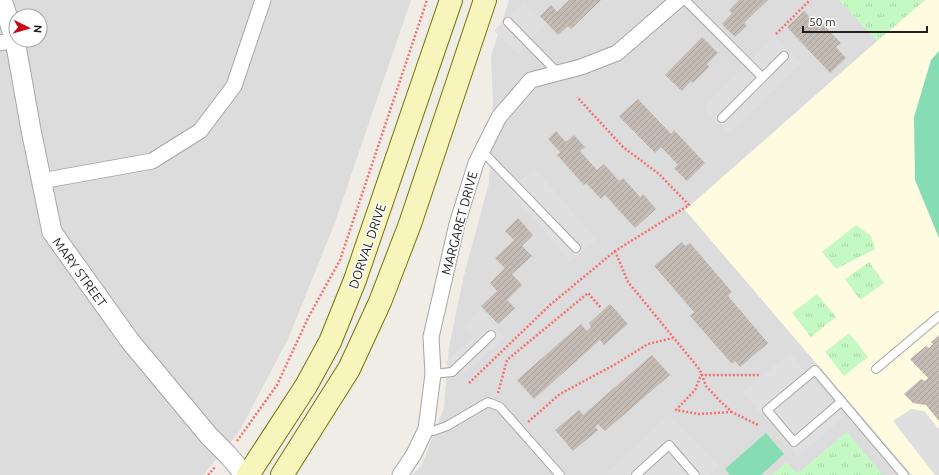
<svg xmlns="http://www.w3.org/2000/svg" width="939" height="475" font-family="Ubuntu,sans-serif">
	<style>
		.residential { fill: #dddcdd; fill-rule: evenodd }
		.education { fill: #fefbe1 }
		.park { fill: url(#park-tufts) }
		.pitch { fill: #86ddb3 }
		.parking { fill: #dfdfdf }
		.building { fill: url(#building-hatch) }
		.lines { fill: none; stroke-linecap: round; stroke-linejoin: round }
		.service-casing { stroke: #a6a6a6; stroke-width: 10 }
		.minor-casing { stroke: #a6a6a6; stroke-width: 17 }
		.tertiary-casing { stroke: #a6a6a6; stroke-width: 21 }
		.secondary-casing { stroke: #757607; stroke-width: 24 }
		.path { stroke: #f77070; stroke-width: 2.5; stroke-dasharray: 2 2; stroke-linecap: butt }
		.service { stroke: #fff; stroke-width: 8 }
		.minor { stroke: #fff; stroke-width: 15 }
		.tertiary { stroke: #fff; stroke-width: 19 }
		.secondary { stroke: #f8f5bc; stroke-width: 22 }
		.labels { text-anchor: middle; stroke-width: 3; stroke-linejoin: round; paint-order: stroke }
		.street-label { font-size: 13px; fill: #1f1f1f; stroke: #fff }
	</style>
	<defs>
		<pattern id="park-tufts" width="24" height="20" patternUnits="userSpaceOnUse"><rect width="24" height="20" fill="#c5f9c4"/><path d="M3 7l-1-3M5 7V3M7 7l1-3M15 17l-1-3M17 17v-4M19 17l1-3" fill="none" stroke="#a9d5a8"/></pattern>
		<pattern id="building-hatch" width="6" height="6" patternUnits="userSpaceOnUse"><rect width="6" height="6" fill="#c5bbb5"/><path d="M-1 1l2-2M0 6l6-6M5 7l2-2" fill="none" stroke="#a9a09b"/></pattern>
	</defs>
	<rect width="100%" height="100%" fill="#f0ece6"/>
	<!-- residential -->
	<path class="residential" d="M0,0H411L334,225L288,339L239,432L203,475H0ZM16,16H40V40H16Z
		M509,0H939V475H412L421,467L444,408L449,347L464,275L489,183L493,103L491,56Z"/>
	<!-- education -->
	<path class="education" d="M925,0H939V475H912L685,210L877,41Z"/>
	<!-- park -->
	<path class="park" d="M839,0H925L877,41Z
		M856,225L871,236L875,249L836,269L822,252Z
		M869,262L884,283L860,300L845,279Z
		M817,294L836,317L811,337L792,313Z
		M849,333L868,357L844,376L825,352Z
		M847,432L883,475H772L787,462L797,474Z"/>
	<!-- pitch -->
	<path class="pitch" d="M939,51V238L915,180L914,117L931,60Z
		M766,433L784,454L761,475H730L725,469Z"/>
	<!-- parking -->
	<path class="parking" d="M523,2L546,25L518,54L494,31Z
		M775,36L801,63L729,134L703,107Z
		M535,168L596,240L570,262L509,190Z
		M481,310L505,338L459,378L445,362L473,337L464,326Z
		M790,353L844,417L797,457L743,392Z
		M911,409L924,411L939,429V475H935L893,421Z
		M669,414L719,466L710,475H609L607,473Z"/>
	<!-- building -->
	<path class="building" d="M569,0H601L571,29L568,26L558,35L540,16L551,5L557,12Z
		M739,0H768L744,23L747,26L735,37L722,24L732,13L729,10Z
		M804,11L814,21L817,18L841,43L836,47L846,58L830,73L787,27Z
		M702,37L718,53L707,64L709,67L693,83L691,81L682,91L665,75Z
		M638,99L671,134L674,130L705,163L687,181L674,168L678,165L661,147L655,153L619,116Z
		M556,131L566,142L574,135L585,147L580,151L597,170L604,164L619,181L623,178L640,197L643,194L656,209L635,228L605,195L601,199L586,183L584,185L557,155L560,152L548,139Z
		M518,218L533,235L522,246L532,256L512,274L522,285L507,300L515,308L498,324L481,306L497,291L490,283L505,268L495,258L514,240L505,231Z
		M682,242L685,246L690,243L732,292L728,296L768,343L740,367L735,361L732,364L690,316L694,312L654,266Z
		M610,304L628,324L604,345L600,340L534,399L517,380L581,324L587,331L591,327L589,323Z
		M939,335V421L926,405L913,403L904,394L921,379L925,381L928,378L910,359L926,346L929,348L933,344L931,342Z
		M652,355L670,375L605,431L598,424L595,427L598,430L573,451L555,430L579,410L583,415Z"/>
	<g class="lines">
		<defs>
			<path id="service" d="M685,0L762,77
				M508,22L558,73
				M722,118L784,56
				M482,151L576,248
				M876,369L939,316
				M433,374L452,372L491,335
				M842,401L794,442L767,410L815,370L904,475
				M426,429L433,431L447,426L488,402L500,407L560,475
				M636,475L669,445L695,475"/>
			<path id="minor" d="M0,43L15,40
				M41,181L152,161L200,131L234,86L263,0
				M400,475L414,454L426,429L433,374L431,337L457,224L476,163L499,117L531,80L581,67L617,53L678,0"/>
			<path id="tertiary" d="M2,0L15,40L31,130L52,232L130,341L209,436L227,454L245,475"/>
			<path id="secondary" d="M248,475L306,386L330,342L355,280L451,0
				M282,475L349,369L380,302L410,224L485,0"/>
		</defs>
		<!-- service casing -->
		<use href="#service" class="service-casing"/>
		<!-- minor casing -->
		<use href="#minor" class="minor-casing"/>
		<!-- tertiary casing -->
		<use href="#tertiary" class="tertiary-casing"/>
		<!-- secondary casing -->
		<use href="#secondary" class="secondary-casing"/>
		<!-- path -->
		<path class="path" d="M776,34L810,0
			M615,251L628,282L700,370L706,386L720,401L732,412L758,425
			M469,383L550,305L615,251L689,205L659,174L623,147L577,97
			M498,393L507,360L588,293L601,308
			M732,412L699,414L676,410L695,390L701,375H760
			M528,422L560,394L614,365L648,344L673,338
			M237,441L277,385L309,316L340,260L427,0
			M208,475L216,466"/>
		<!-- service -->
		<use href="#service" class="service"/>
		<!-- minor -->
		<use href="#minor" class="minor"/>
		<!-- tertiary -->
		<use href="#tertiary" class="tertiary"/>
		<!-- secondary -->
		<use href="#secondary" class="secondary"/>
	</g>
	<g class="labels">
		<!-- street labels -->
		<g class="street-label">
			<text transform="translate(459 223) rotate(-75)" y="5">MARGARET DRIVE</text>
			<text transform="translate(367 246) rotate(-71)" y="5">DORVAL DRIVE</text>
			<text transform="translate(80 272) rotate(54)" y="5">MARY STREET</text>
		</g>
	</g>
	<!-- north arrow -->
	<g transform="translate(28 28) rotate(95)"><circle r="19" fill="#ffffff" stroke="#a5a5a5"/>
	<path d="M0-3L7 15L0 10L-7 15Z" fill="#cb0418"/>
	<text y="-6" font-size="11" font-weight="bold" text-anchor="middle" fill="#1f1f1f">N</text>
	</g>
	<!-- scale -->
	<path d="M803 26v6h124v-6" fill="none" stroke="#1f1f1f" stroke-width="2"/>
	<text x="809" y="26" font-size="12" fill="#1f1f1f" stroke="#ffffff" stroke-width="3" paint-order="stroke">50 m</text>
</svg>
